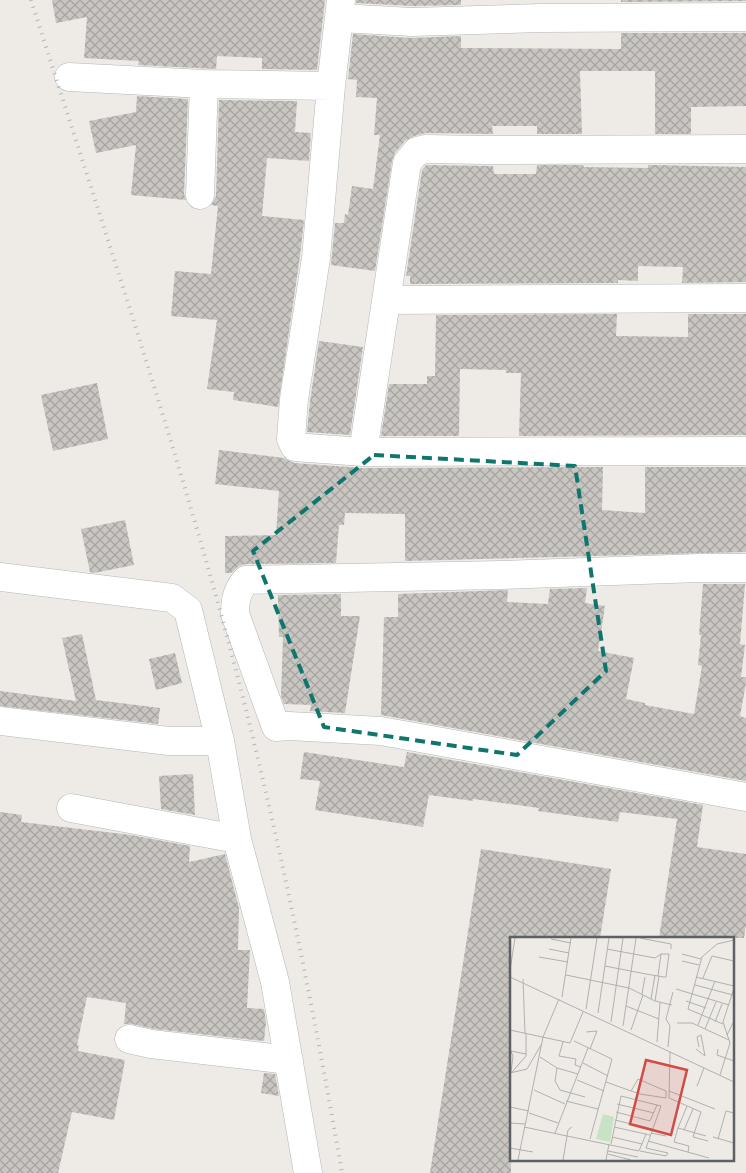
<svg xmlns="http://www.w3.org/2000/svg" width="746" height="1173" font-family="Signika,sans-serif">
	<style>
		.building { fill: url(#building-cross-hatch) }
		.lines { fill: none; stroke-linecap: round; stroke-linejoin: round }
		.street-casing { stroke: #b3b6b9; stroke-width: 29 }
		.street { stroke: #fff; stroke-width: 28 }
		.rail { stroke: #b3b4b4; stroke-width: 4; stroke-dasharray: 1 6; stroke-linecap: butt }
		.marked { fill: none; stroke: #0f766e; stroke-width: 4; stroke-dasharray: 10 6; stroke-linejoin: round }
		.inset-road { fill: none; stroke: #b0b0ae; stroke-width: 1 }
		.view { fill: #d24b47; fill-opacity: 0.15; stroke: #d24b47; stroke-width: 2.5 }
		.inset-edge { fill: none; stroke: #5d6164; stroke-width: 2.5 }
	</style>
	<defs>
		<pattern id="building-cross-hatch" width="8" height="8" patternUnits="userSpaceOnUse" patternTransform="scale(1.25)"><rect width="8" height="8" fill="#c9c6c2"/><path d="M0 0l8 8M0 8l8-8" fill="none" stroke="#a6a4a1"/></pattern>
	</defs>
	<rect width="100%" height="100%" fill="#eeebe6"/>
	<!-- building -->
	<path class="building" d="M52,0H325L317,70L262,69V58L217,56L216,69L138,65L139,61L84,58L87,17L56,23Z
		M356,0H461V5L412,6L356,3Z
		M621,0H746V1L621,2Z
		M621,33H746V106L691,107V134H655V71H580L582,134H537V126H492L493,134L426,133L414,136L405,141L395,153L392,161L375,271L331,265L335,223H344L345,214L348,215L352,186L373,189L380,135H374L377,98L356,97L357,80L348,79L353,34L411,38L461,36V48L621,49Z
		M137,96L188,99L184,194L186,200L131,195L136,145L96,153L89,121L136,112Z
		M219,100L297,101L295,132L311,133L309,161L267,158L262,216L304,220L300,256L278,407L233,400L234,392L207,389L217,320L171,316L175,271L211,274L218,206L211,205L216,196Z
		M426,165L493,166L494,174H536L537,165H583L584,167L648,168V165H655L746,167V282L682,283L683,267L638,266V281L618,280V283L410,284V276H406L422,170Z
		M617,314L616,336L688,337V314H746V435L519,436L521,373H506V370L460,369L459,436H381L389,384H427V376H435L436,315Z
		M319,341L363,347L350,435L307,432L310,401Z
		M97,383L108,439L53,451L41,395Z
		M219,450L284,458L294,463L362,468L603,467L602,510L645,513V467H746V552L405,561V514L345,513L344,525H339L336,563L246,564L239,566L231,573H225V536L276,535L279,491L215,484Z
		M125,520L134,565L94,573L90,572L81,529Z
		M703,584H745L740,644L745,645L741,677H746V683L740,716L746,718V781L381,715L384,617H398V594L508,590L507,602L548,604L550,589L587,588L585,603L605,606L598,651L634,658L626,699L645,703V705L694,714L702,666L698,665L701,635H699Z
		M341,594V616H360L345,713L310,711L311,705L284,704L281,696L283,637H279L278,595Z
		M82,634L96,700L160,708L158,724L0,706V691L76,701L62,638Z
		M175,653L182,683L156,690L149,659Z
		M304,752L404,767L407,752L703,805L697,847L746,854V925L744,938H659L677,819L620,812L618,822L538,811L539,808L473,799V801L429,795L423,827L315,810L320,781L300,779Z
		M193,774L195,815L161,809L159,776Z
		M0,812L22,815L21,822L131,835L190,846L189,862L225,854L239,908L238,950H250L247,1008L264,1009L266,1022L264,1041L154,1029L132,1024H124L126,1003L87,997L77,1045H79L78,1051L125,1060L114,1120L72,1112L58,1173H0Z
		M481,849L611,869L600,938H511V1173H430Z
		M264,1073L275,1074L279,1096L261,1093Z"/>
	<g class="lines">
		<defs>
			<path id="street" d="M341,0L331,86L316,258L294,399L291,439L295,447L363,452L746,451
				M340,18L412,22L541,18L746,17
				M69,77L204,84L331,86
				M200,195L204,84
				M386,300L746,298
				M363,452L407,163L417,151L426,149L484,150L746,149
				M746,568H699L501,575L246,580C237,590 235,600 235,614L276,727L289,726L381,731L746,797
				M0,577L172,598L188,610L220,741L237,839L275,982L308,1173
				M0,721L169,741H220
				M71,808L237,839
				M129,1039L151,1044L289,1060"/>
		</defs>
		<!-- street casing -->
		<use href="#street" class="street-casing"/>
		<!-- street -->
		<use href="#street" class="street"/>
		<!-- rail -->
		<path class="rail" d="M31,0C98,211 169,422 227,636C274,813 311,993 342,1173"/>
	</g>
	<!-- marked area -->
	<path class="marked" d="M374,455L575,466L606,671L517,755L324,727L253,551Z"/>
	<!-- overview -->
	<g transform="translate(510 937)">
		<rect width="224" height="224" fill="#eeebe6"/>
		<path d="M93,177L104,180L100,205L86,202Z" fill="#c7e2c5"/>
		<path class="inset-road" d="M130,1L161,7V12M41,2L61,6M39,12L59,16M97,12L145,21L151,17M172,17L191,22M29,20L58,25M172,24L189,28M95,29L136,37L154,40H156L159,17H151L148,39M0,33L5,1M56,38L119,51L145,64L162,68M0,40L224,145M186,40L224,49M193,41L202,19L224,24M13,42L15,96M185,48L223,58M166,52L219,68M132,57L135,40M52,60L61,1M141,62L145,38M145,64L149,39M176,64L196,71M116,69L149,82M76,72L87,1M88,76L99,1M101,85L113,1M205,85L212,67M167,86H182L219,103M213,87L178,72L192,20L207,7L224,3M188,88L205,44M113,89L126,1M195,92L206,65M0,93L60,106L73,75M121,93L133,58M76,95L87,94L80,112M217,98L224,84M64,104L102,122L80,202M53,105L49,119L66,122L65,128L71,130M147,105L150,66M158,110L160,89L156,82L163,55M0,112L3,119L1,135M186,112L195,119L191,98L187,100L189,110M208,112L207,118L224,124M1,114L16,117M160,115L159,161L191,175L183,200L198,204M30,120L47,131L68,137M73,126L98,139M47,131L45,144L50,153L75,160M2,135L16,119V96M0,136L17,132L31,108M210,138L220,106L213,85L224,51M67,143L94,154M96,145L124,155L130,157L156,161V154L128,142L121,154M187,149L194,131M24,153L55,167M159,154L205,172M56,164L88,172M107,167L144,176M177,169L168,191L196,199M0,170L19,174M106,175L140,184L147,168M19,176L48,186M105,183L142,192M0,186L15,187M14,190L129,214L136,197M104,190L140,198M168,191L164,205L179,209L178,215M174,193L183,172M45,196L78,111M141,196L156,199M102,200L132,207M203,200L224,206M208,202L216,174L224,176M138,204L199,221M101,207L111,159L151,169L136,211L158,216L156,219M0,211L23,215M98,214L128,220M130,214L156,219M98,217L121,223M8,223L33,100L49,62M53,223L58,193L62,190M96,223L99,207"/>
		<path class="view" d="M136,123L177,133L161,198L120,187Z"/>
		<rect width="224" height="224" class="inset-edge"/>
	</g>
</svg>
